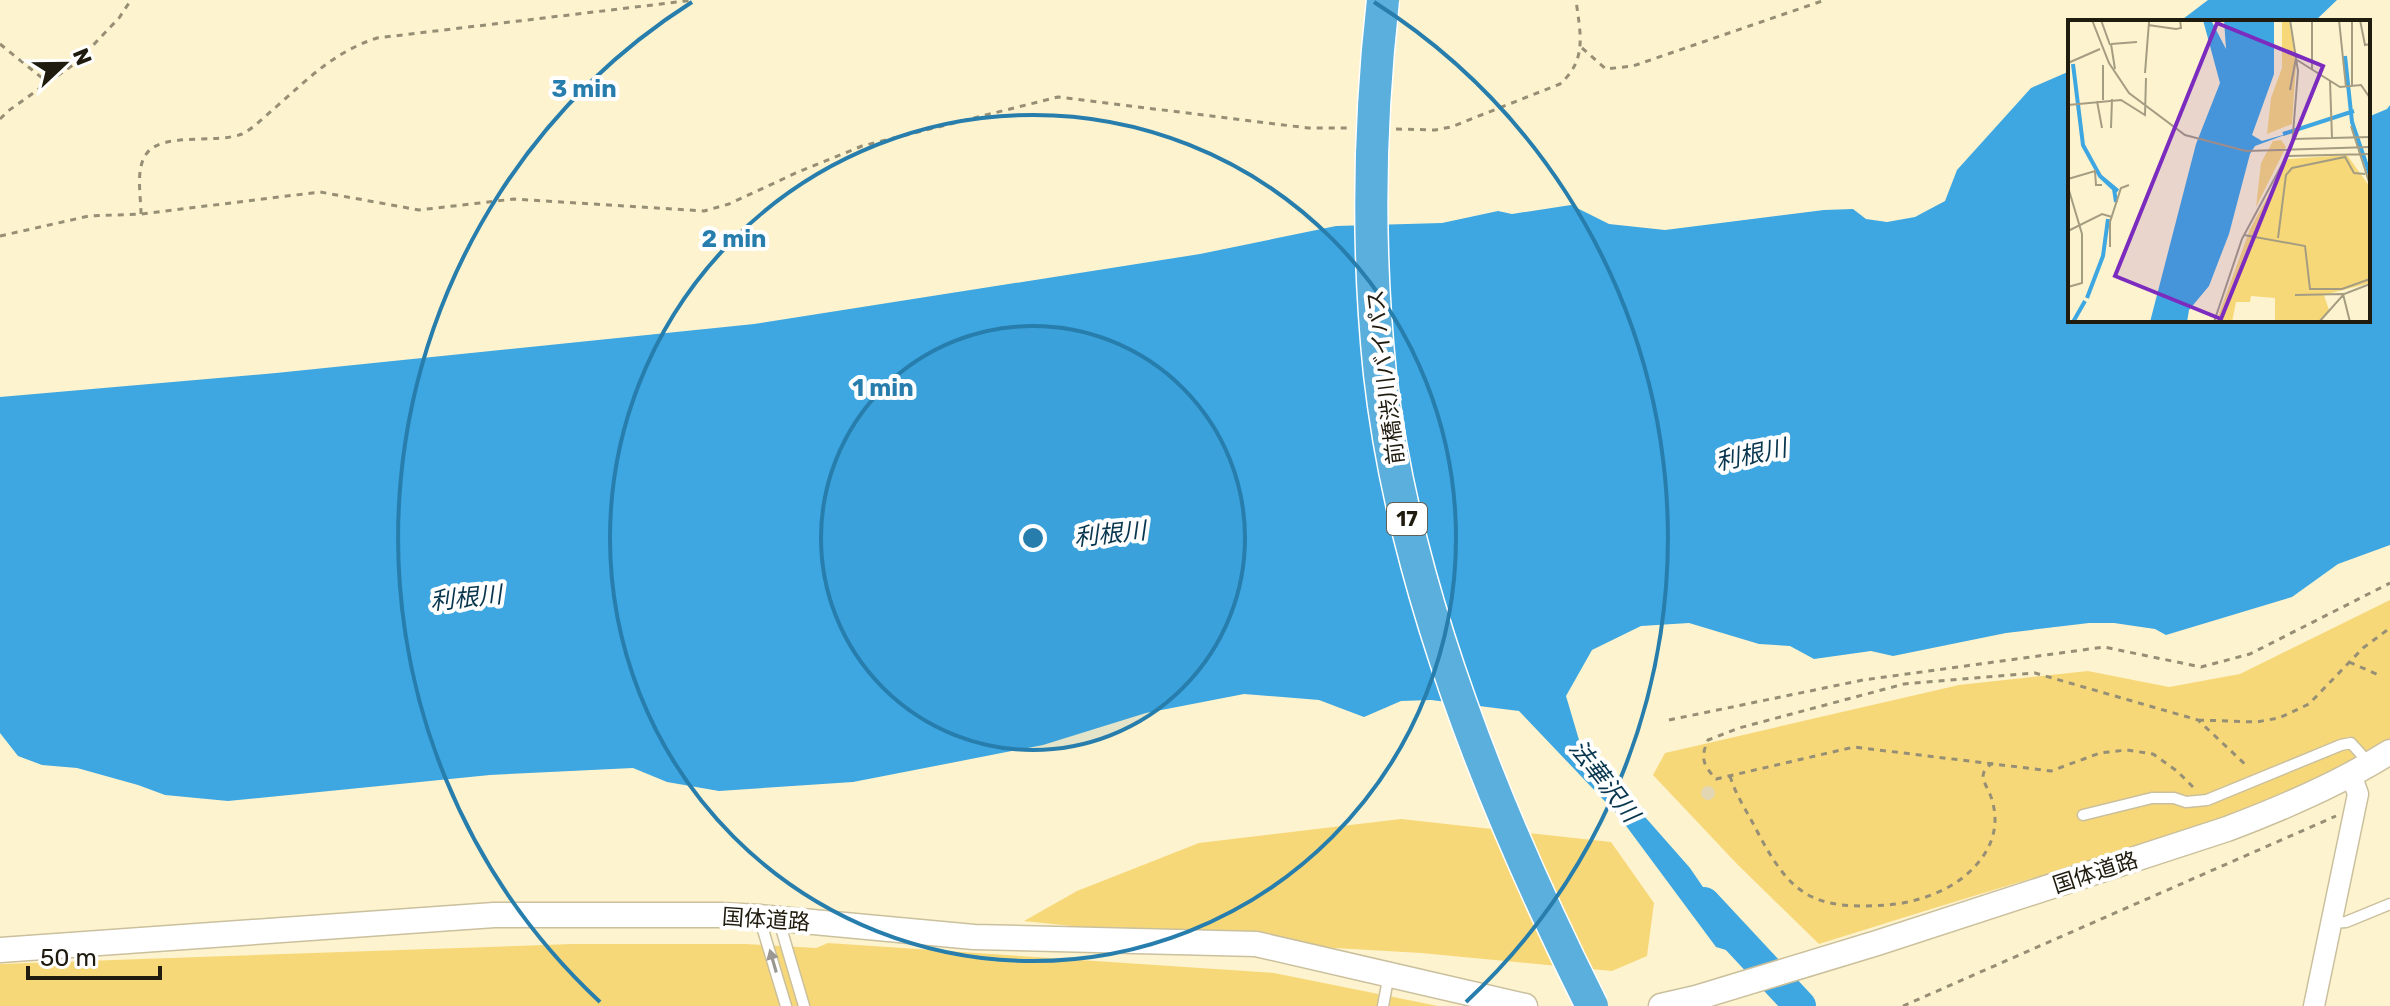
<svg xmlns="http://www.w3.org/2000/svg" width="2390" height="1006" font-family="Rubik,'Noto Sans JP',sans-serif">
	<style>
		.green { fill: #f7d879 }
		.water { fill: #3ea7e1 }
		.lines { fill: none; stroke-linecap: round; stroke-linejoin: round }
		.river { stroke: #3ea7e1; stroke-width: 32 }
		.building { fill: #e2d6b3 }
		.service-casing { stroke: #cbc09d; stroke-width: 13 }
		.minor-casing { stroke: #cbc09d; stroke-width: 23 }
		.tertiary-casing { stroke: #cbc09d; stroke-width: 27 }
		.path { stroke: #968f75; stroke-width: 3; stroke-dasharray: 6 6; stroke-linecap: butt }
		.service { stroke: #fff; stroke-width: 10 }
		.minor { stroke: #fff; stroke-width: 20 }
		.tertiary { stroke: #fff; stroke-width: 24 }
		.trunk-bridge-casing { stroke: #fff; stroke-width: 35; stroke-linecap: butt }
		.trunk-bridge { stroke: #5aafdc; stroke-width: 32 }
		.oneway { fill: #9a9893 }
		.ring { fill: none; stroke: #277ead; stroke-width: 4 }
		.labels { text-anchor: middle; stroke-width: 8; stroke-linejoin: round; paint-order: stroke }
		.shield { fill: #fff; stroke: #625f56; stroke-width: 2 }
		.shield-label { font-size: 20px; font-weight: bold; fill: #1f1b0e }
		.street-label { font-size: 22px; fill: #1f1b0e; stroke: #fff }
		.water-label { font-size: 24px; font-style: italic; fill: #08364e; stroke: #fff }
		.inset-river { fill: none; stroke: #3ea7e1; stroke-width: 4 }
		.inset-road { fill: none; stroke: #a59d82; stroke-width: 2 }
		.view { fill: #7b2cbf; fill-opacity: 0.15; stroke: #7b2cbf; stroke-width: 4 }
		.inset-edge { fill: none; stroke: #1f1b0e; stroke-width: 4 }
		.centre { fill: #277ead; stroke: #fff; stroke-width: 4 }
		.ring-label { font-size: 24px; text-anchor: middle; font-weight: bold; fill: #277ead; stroke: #fff; stroke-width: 8; stroke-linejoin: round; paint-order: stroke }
	</style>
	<rect width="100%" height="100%" fill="#fef3cf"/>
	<!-- green -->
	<path class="green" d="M2390,600V740C2298,798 2189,830 2086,862C1997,889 1908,916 1819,944L1737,864L1653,775L1665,753L1959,685L2088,671L2169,687L2240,674Z
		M1401,819L1611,842L1654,903L1647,956L1612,971L1421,953L1215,941L1024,921L1077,891L1199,843Z
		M828,943L1274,973L1438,1006H0V964L572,944H745L816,948Z"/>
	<!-- water -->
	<path class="water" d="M2208,0H2337L2314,22H2179Z
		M2070,71V320H2368V117L2387,109L2390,105V545L2338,564L2292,597L2166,635L2155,629L2114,623H2089L2006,633L1893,656L1871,651L1814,659L1790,646L1759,644L1689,623L1641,626L1592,650L1566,696L1582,750L1616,784L1690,868L1733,931V952L1716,947L1618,815L1519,711L1431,700L1401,701L1364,717L1319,700L1244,694L1146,713L1043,745L853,782L719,791L667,782L633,768L490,775L228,801L165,795L138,785L77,768L42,765L18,756L0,733V397L276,373L754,324L1200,254L1336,226L1442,223L1498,211L1512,214L1571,205L1609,224L1665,230L1824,210L1853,209L1866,219L1887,222L1915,217L1945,201L1957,170L2031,88Z"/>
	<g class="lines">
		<!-- river -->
		<path class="river" d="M1704,903L1800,1006"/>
	</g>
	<!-- building -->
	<path class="building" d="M1701 793a7 7 0 1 1 14 0a7 7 0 1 1-14 0Z"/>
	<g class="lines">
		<defs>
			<path id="service" d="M2083,815L2152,798H2174L2186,802L2207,800L2341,745L2351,743L2369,763
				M760,920L786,1006
				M779,921L804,1006
				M2332,923L2346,922L2390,904
				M1383,1006L1389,974"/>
			<path id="minor" d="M2314,1006L2358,794L2351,774"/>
			<path id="tertiary" d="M0,950L494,915H721L760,917L974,937L1256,944L1525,1006
				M1661,1006L1696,998L1877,943L2227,829C2283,808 2339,784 2390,752"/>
		</defs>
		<!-- service casing -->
		<use href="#service" class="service-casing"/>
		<!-- minor casing -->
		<use href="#minor" class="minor-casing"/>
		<!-- tertiary casing -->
		<use href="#tertiary" class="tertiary-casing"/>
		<!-- path -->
		<path class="path" d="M0,44L47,82
			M1582,48L1606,69L1633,66L1825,0
			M0,119L8,111L77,62L119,18L131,0
			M1396,129L1435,130L1451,127L1560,84C1588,59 1580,33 1576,0
			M141,214C141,196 135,168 147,153C163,132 217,144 242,134C254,128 265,116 276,107C309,78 334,52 377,38L694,0
			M0,236L89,216L141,214L320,192L419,210L514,199L704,211L729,204L798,172L862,146L1058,97L1308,128H1349
			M2349,662L2381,676
			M1669,720L1863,680L2104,647L2201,667L2250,654L2390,583
			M2198,720L2256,722L2279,718L2309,704L2363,648L2390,628
			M1730,776C1736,796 1748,813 1757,831C1791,896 1813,910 1887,905C1914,903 1945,893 1966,875C1989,855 2001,830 1992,800C1990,792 1984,784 1983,777C1983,770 1988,766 1993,763
			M2193,787L2177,771L2153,754L2127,750L2100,753L2051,771L1854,747L1716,779C1703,765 1700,758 1708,740L1739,728L1904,684L2035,673L2198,720L2248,767
			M1903,1006L2336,816"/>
		<!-- service -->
		<use href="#service" class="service"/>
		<!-- minor -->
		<use href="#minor" class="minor"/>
		<!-- tertiary -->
		<use href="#tertiary" class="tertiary"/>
		<defs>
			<path id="trunk-bridge" d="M1383,0C1369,124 1367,249 1380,374C1404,588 1496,815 1592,1006"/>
		</defs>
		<!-- trunk-bridge casing -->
		<use href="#trunk-bridge" class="trunk-bridge-casing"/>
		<!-- trunk-bridge -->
		<use href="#trunk-bridge" class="trunk-bridge"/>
	</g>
	<!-- one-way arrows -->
	<defs><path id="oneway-solid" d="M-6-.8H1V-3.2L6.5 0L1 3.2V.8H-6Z" transform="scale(2)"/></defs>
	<use class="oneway" href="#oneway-solid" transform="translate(773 961) rotate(-106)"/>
	<!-- distance rings -->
	<circle cx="1033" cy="538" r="212" fill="#277ead" fill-opacity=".12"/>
	<g class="ring">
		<circle cx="1033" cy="538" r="212"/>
		<circle cx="1033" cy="538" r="423"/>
		<path d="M600 1002A635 635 0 0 1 692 2M1374 2A635 635 0 0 1 1466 1002"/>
	</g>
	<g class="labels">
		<!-- shield labels -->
		<rect class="shield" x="1387" y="503" width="40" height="32" rx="6"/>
		<g class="shield-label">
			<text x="1407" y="526">17</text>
		</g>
		<!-- street labels -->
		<g class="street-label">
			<text transform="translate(1385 377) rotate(-97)" y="8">前橋渋川バイパス</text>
			<text transform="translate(2095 872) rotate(-18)" y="8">国体道路</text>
			<text transform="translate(766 919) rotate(4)" y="8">国体道路</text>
		</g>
		<!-- water labels -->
		<g class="water-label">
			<text transform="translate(1751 455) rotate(-12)" y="8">利根川</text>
			<text transform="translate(1110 534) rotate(-6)" y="8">利根川</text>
			<text transform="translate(466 598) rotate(-6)" y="8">利根川</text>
			<text transform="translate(1604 781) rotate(52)" y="8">法華沢川</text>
		</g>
	</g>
	<!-- overview -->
	<g transform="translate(2068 20)">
		<rect width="302" height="302" fill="#fef3cf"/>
		<path d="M214,0H221L228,44L224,104L199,114L203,78L214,48ZM213,120L218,127L188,187L193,143L205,121ZM279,135L302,167V263L256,275L261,290L250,302H207V278L183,276L182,282H168L164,302H148L182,209L220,139Z" fill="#f7d879"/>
		<path d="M135,0H143L158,29L156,0H206V54L184,115L194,121L222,113L187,126L182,134L161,214L141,266L121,290L119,302H82L128,124L152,63Z" fill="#3ea7e1"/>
		<path class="inset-river" d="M277,36L284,102L302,155M5,44L15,125L32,156L50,171M215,114L286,91M32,156L46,169L48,182M19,278L35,236L40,199M5,302L17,281"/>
		<path class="inset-road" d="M24,0L41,43L61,73L117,115L178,131L302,127M33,0L42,25M271,0L278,67M284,0V66M292,0L297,25L302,24M80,5L108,9L113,8L112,0M43,24L69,22M43,24L47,49M229,40L272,67L293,65L302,78M0,43L32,29M244,49V0M77,53L81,2M262,61L264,118M222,70L228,38M35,80V45M29,81L34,108M0,85L53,80L77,95L78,58M283,106L302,165M43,108L44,79M225,119L302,117M220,136L302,134M0,159L27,151L28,165H34M0,167L14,214V263L0,267M0,211L34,194L44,197M176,215L237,226L242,269H274L302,259M210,218L218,155L224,148L277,137L286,153L297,154M42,227V202L53,168L61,165M227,275L275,274L282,302M146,302L174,219L224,126L230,51L222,0M251,302L276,274L302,264"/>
		<path class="view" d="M149,3L255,46L153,299L47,256Z"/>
		<rect width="302" height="302" class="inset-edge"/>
	</g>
	<circle cx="1033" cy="538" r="12" class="centre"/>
	<g class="ring-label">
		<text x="584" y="97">3 min</text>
		<text x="734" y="247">2 min</text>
		<text x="883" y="396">1 min</text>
	</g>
	<!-- north arrow -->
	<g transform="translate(64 64) rotate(68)" stroke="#ffffff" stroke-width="6" paint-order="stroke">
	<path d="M0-6L14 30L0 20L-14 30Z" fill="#1f1b0e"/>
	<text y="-12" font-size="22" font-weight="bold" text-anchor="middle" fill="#1f1b0e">N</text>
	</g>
	<!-- scale -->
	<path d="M28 966v12h132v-12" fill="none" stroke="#1f1b0e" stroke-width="4"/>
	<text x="40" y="966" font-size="24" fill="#1f1b0e" stroke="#ffffff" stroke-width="6" paint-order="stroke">50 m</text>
</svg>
